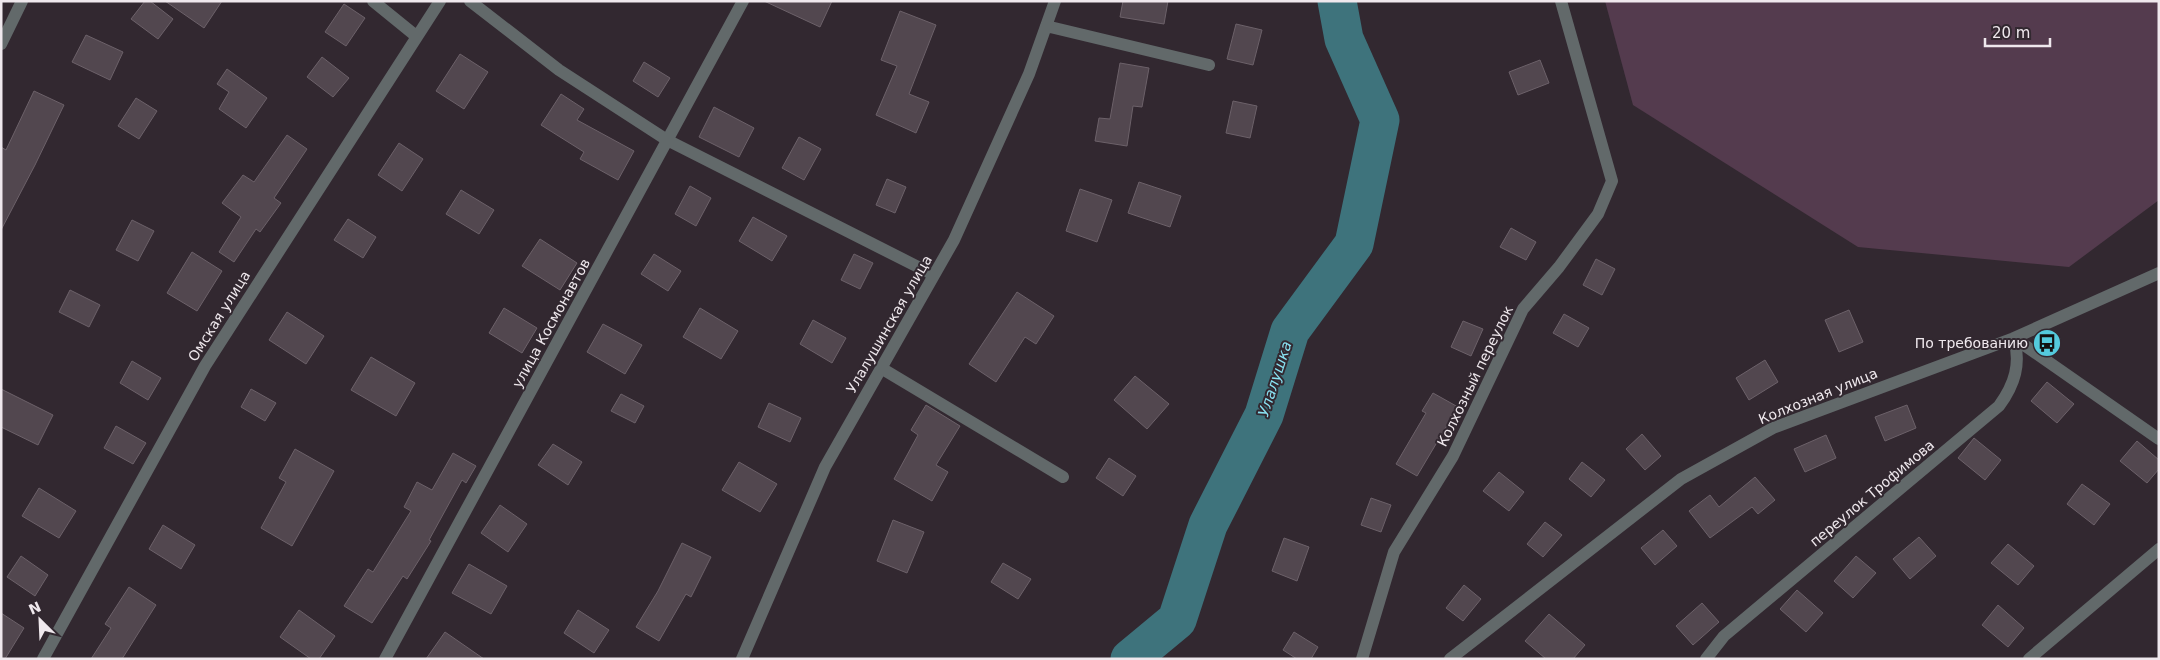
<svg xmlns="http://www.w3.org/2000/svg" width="2160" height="660" font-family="'DejaVu Sans',sans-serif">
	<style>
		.green { fill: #543b4e }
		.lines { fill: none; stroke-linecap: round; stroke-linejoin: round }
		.river { stroke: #3e737c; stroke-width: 39 }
		.building { fill: #52474f; stroke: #6c6169 }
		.minor { stroke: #62696a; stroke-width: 12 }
		.labels { text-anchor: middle; stroke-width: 4; stroke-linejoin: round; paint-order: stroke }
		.street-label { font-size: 14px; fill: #efe8ed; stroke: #322830 }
		.poi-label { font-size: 14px; fill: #efe8ed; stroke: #322830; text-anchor: end }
		.water-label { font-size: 15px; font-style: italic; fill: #8ae3f3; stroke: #322830 }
	</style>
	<rect width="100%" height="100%" fill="#322830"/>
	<!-- green -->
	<path class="green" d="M1605,1H2159V200L2069,267L1858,247L1633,105Z"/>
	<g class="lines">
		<!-- river -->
		<path class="river" d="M1130,659L1177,620L1208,525L1264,415L1290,331L1354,244L1380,120L1344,39L1337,1"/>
	</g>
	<!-- building -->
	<path class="building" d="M145,1H150L173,19L158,39L131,19Z
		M165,1H222L204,28Z
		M764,1H832L820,27Z
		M1123,1H1168L1164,24L1120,17Z
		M344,4L365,18L346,46L325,32Z
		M900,11L936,25L909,94L929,102L916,133L876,115L897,66L881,60Z
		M1236,24L1262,30L1253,65L1227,59Z
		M86,35L123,52L110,80L72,62Z
		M460,54L488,72L464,109L436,91Z
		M322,57L349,78L333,97L307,77Z
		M1540,60L1549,83L1518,95L1509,72Z
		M644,62L670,78L658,97L633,81Z
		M1120,63L1149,68L1142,107L1133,106L1127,146L1095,141L1099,118L1110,119Z
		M227,69L267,98L246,128L219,109L229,92L217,84Z
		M34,91L64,105L35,165L1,230V147L6,150Z
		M561,94L584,109L577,120L634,151L618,180L580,159L584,152L541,125Z
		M136,98L157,111L139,139L118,126Z
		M1233,101L1257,106L1250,138L1226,133Z
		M714,107L754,128L739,157L699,137Z
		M287,135L307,149L274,198L281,203L260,232L256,229L234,262L219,252L241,217L222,203L243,175L254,182Z
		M799,137L821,149L804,180L782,168Z
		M399,143L423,159L402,191L378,175Z
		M887,179L906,187L895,213L876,205Z
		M1139,182L1181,196L1170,227L1128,213Z
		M690,186L711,198L696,226L675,214Z
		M1080,189L1112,200L1097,242L1066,231Z
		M461,190L494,210L479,234L446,214Z
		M753,217L787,236L772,261L739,241Z
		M348,219L376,237L363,258L334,240Z
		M132,220L154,231L138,261L116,250Z
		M1511,228L1536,242L1526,260L1500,247Z
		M540,239L577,263L560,290L522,266Z
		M192,252L222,271L197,311L167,293Z
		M654,254L681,271L668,291L641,274Z
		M854,254L873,263L860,289L841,280Z
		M1596,259L1615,269L1602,295L1583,285Z
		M70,290L100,305L89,327L59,312Z
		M1017,292L1054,316L1036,344L1025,337L996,382L969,364Z
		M504,308L537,328L522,353L489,333Z
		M700,308L738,331L721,359L683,337Z
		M1849,310L1863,342L1839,352L1825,320Z
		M287,312L324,336L306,364L269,340Z
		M1564,314L1589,328L1578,347L1553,333Z
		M813,320L846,338L832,363L800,344Z
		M1463,321L1483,329L1471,356L1451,347Z
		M603,324L642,345L625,374L587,352Z
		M371,357L415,383L396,416L351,390Z
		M1765,360L1778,382L1749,400L1736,378Z
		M132,361L161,378L148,400L120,383Z
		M1135,376L1169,404L1147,429L1114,400Z
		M2047,382L2074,404L2057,423L2031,401Z
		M1,389L53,415L38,445L1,427Z
		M251,389L276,403L265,421L241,407Z
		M1433,393L1458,407L1417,476L1396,464L1426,413L1422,411Z
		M621,394L644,406L635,423L611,411Z
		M769,403L801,418L790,442L758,427Z
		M926,405L960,426L936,465L948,472L932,501L894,479L918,435L911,430Z
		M1907,405L1916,428L1885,441L1875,417Z
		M116,426L146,443L133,464L104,448Z
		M1642,434L1661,456L1645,470L1626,449Z
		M1826,435L1836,458L1805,472L1794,449Z
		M1974,438L2001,460L1985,480L1958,458Z
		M2137,441L2159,460V469L2147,483L2120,461Z
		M553,444L582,462L568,485L538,465Z
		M295,449L334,471L292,546L261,528L286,482L279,478Z
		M453,453L476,466L466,483L462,480L429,540L431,541L407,579L403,576L372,623L344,606L368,569L373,572L411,511L404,507L417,482L432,490Z
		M1109,458L1136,476L1123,496L1096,478Z
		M739,462L777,484L760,512L722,490Z
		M1582,462L1605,480L1591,497L1569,479Z
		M1499,472L1524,492L1509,511L1483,491Z
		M1755,477L1775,500L1758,514L1752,507L1710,538L1689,511L1710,495L1719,507Z
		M2082,484L2110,504L2094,525L2067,504Z
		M39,488L76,511L59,538L22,516Z
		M1371,498L1391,505L1381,532L1361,525Z
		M500,505L527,524L508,552L481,533Z
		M893,520L924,532L907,573L877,561Z
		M1545,522L1562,535L1543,557L1527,544Z
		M163,525L195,545L181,569L149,549Z
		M1663,530L1677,546L1655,565L1641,548Z
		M1919,537L1936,556L1910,579L1893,559Z
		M1284,538L1309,547L1297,581L1272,571Z
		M682,543L711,557L691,597L686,594L659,641L636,627L658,591Z
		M2008,544L2034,566L2018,585L1991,563Z
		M21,556L48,575L35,596L7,577Z
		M1856,556L1876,573L1853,598L1834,581Z
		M1003,563L1031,579L1018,599L991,582Z
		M469,564L507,586L491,614L452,593Z
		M1464,585L1481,599L1463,621L1446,608Z
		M129,587L156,605L122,659H91L111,628L105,624Z
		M1797,590L1823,613L1806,632L1780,609Z
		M1702,603L1719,622L1693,645L1676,626Z
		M1998,605L2024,628L2008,647L1982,625Z
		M299,610L335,636L319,659H311L280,637Z
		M578,610L609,630L594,653L564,633Z
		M1,613L24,628L5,659H1Z
		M1549,614L1585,645L1573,659H1546L1525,641Z
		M445,632L484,659H426Z
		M1294,632L1318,647L1311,659H1297L1283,650Z"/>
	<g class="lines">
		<!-- minor -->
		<path class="minor" d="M373,1L416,36
			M470,1L559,70L667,140L934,275
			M1046,26L1209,65
			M1,44L22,1
			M2014,338L2159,439
			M881,368L1063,477
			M43,659L205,366L440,1
			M385,659L743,1
			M742,659L825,467L954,240L1029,74L1055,1
			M1362,659L1394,552L1453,456L1523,309L1559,267L1598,214L1612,181L1561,1
			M1450,659L1681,479L1773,428L2014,338L2159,273
			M1706,659L1724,636L1999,406C2015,384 2021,364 2014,338
			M2029,659L2159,549"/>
	</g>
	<!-- icons -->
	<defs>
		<symbol id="bus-disc" viewBox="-11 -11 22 22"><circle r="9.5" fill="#54cadd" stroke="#322830"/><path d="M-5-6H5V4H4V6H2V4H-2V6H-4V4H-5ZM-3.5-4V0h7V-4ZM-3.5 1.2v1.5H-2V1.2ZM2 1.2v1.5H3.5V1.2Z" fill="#111"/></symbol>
	</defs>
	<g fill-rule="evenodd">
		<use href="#bus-disc" x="2031" y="327" width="32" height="32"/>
	</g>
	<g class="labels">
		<!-- street labels -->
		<g class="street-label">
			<text transform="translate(219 316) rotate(-58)" y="5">Омская улица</text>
			<text transform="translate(551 323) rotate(-61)" y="5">улица Космонавтов</text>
			<text transform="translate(889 324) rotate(-60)" y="5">Улалушинская улица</text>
			<text transform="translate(1475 376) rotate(-64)" y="5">Колхозный переулок</text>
			<text transform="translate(1818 396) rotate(-22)" y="5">Колхозная улица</text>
			<text transform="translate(1872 493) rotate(-40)" y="5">переулок Трофимова</text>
		</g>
		<!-- poi labels -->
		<g class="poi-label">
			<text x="2028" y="348">По требованию</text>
		</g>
		<!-- water labels -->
		<g class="water-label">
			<text transform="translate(1275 379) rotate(-72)" y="5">Улалушка</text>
		</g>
	</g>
	<!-- border -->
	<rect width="2160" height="660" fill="none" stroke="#efe8ed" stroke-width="5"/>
	<!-- north arrow -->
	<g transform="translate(40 620) rotate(336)" stroke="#322830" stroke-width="4" paint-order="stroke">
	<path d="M0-4L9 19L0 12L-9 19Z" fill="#efe8ed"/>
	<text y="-8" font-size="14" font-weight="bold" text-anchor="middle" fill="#efe8ed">N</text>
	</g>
	<!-- scale -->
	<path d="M1985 38v8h65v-8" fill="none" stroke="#efe8ed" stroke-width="2.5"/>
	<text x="1992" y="38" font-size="15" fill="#efe8ed" stroke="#322830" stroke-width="4" paint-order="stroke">20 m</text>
</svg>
